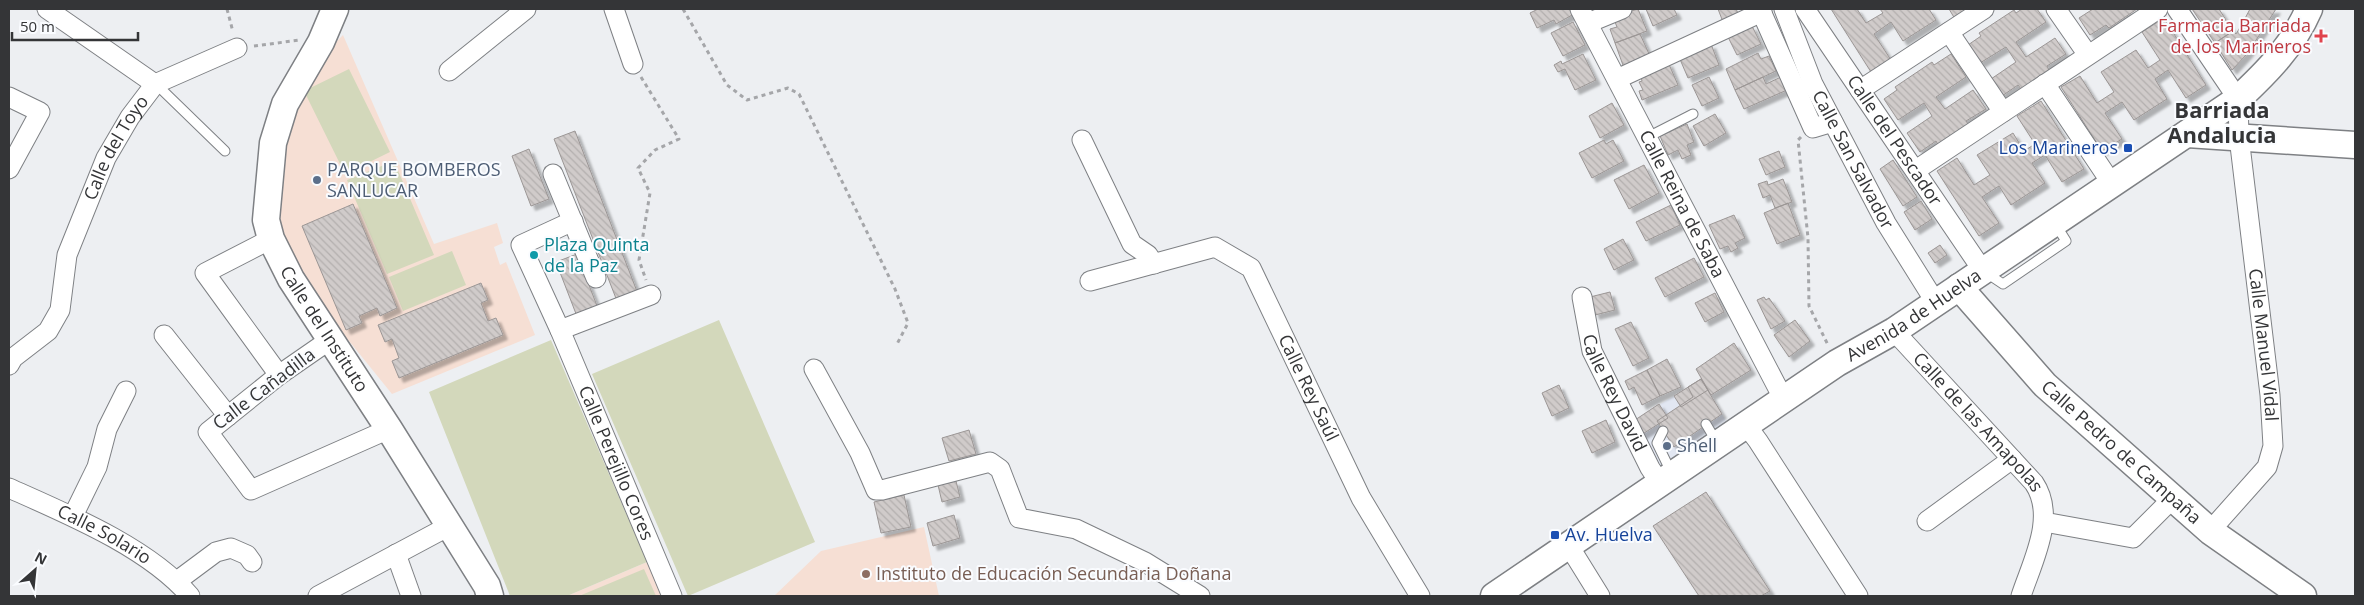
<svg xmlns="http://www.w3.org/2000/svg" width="2364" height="605" font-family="'Open Sans',sans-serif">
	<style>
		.built { fill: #e2e7f2 }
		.education { fill: #f6dfd4 }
		.garden { fill: #d3d8bb }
		.building { fill: url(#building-back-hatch); stroke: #9b9695; filter: url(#shadow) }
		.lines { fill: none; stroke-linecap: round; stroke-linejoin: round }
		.lane-casing { stroke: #7e8084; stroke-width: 11 }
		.street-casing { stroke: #7e8084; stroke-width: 21 }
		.secondary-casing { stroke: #7e8084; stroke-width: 29 }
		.path { stroke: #a5a6a9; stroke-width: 3; stroke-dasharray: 4 4; stroke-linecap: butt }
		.lane { stroke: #fff; stroke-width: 9 }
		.street { stroke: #fff; stroke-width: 19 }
		.secondary { stroke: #fff; stroke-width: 26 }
		.health-dot { fill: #e0444e; stroke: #fafcff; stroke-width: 2 }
		.transit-dot { fill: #1a4fb4; stroke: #fafcff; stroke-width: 2 }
		.service-dot { fill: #5c6f8a; stroke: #fafcff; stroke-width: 2 }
		.culture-dot { fill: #0f9aa8; stroke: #fafcff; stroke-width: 2 }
		.education-dot { fill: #8d6e63; stroke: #fafcff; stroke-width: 2 }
		.labels { text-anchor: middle; stroke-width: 4; stroke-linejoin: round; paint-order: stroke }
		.health-label { font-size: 18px; fill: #be3a42; stroke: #fafcff; text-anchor: end }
		.street-label { font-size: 18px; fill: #343537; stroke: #fafcff }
		.transit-label { font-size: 18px; fill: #164399; stroke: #fafcff; text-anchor: end }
		.service-label { font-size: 18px; fill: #4e5e75; stroke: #fafcff; text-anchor: start }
		.culture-label { font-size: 18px; fill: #0d838f; stroke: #fafcff; text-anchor: start }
		.education-label { font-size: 18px; fill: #785e54; stroke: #fafcff; text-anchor: start }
		.district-label { font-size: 22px; font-weight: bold; fill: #343537; stroke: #fafcff }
	</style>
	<defs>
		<pattern id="building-back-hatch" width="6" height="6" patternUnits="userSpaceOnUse" patternTransform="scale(1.25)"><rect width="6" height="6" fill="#d0cbca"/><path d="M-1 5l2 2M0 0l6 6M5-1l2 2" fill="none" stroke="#b3afae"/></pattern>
		<filter id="shadow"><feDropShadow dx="4.5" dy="4.5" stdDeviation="1" flood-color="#0004"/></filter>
	</defs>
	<rect width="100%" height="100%" fill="#edeff2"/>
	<!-- built -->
	<path class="built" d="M1701,379L1726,421L1655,471L1632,422Z"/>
	<!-- education -->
	<path class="education" d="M343,35L434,244L497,223L503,243L494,247L500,265L506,262L535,335L392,394L302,283L274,223L282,136L328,50Z
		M924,527L939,596H774L821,551Z
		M647,562L661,596H567Z"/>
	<!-- garden -->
	<path class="garden" d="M349,69L390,152L345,174L304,91Z
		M394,161L434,255L387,274L347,180Z
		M452,251L466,285L403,311L389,277Z
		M719,320L815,542L688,596L592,374Z
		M551,340L647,562L567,596H510L429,392Z
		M644,569L656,596H579Z"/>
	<!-- building -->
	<path class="building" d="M1538,9H1571L1574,14L1556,24L1554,20L1537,28L1530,13Z
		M1638,9L1647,31L1615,43L1610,29L1617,27L1615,22L1627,17L1625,13Z
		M1646,9H1674L1677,15L1653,26Z
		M1718,9H1736L1739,15L1723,22Z
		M1831,9H1857L1866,23L1883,13L1880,9H1929L1936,20L1903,41L1891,22L1874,34L1891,60L1871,72Z
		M1949,9H1970L1955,19Z
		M2022,9H2037L2046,22L2016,42L2026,57L2055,38L2066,54L2047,66L2049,70L2021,89L2018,85L2002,96L1991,79L2016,62L2006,47L1980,63L1968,45L1981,36L1979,33L2014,10L2016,13Z
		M2093,9H2137L2109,28L2106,25L2090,35L2079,18Z
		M2192,9H2219L2233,31L2215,43Z
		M2250,9H2276L2260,34L2242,24Z
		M2164,18L2206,85L2186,98L2168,70L2155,79L2167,99L2134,120L2122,102L2105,113L2122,139L2102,151L2061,87L2080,76L2097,103L2114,92L2101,72L2136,50L2148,68L2160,60L2142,32Z
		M1573,22L1585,45L1563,56L1551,33Z
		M2242,24L2260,34L2247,54L2232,70L2215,43L2233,31L2236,34Z
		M1752,26L1761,44L1737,55L1728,37Z
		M1640,34L1650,56L1624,68L1615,43Z
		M1711,44L1719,65L1688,78L1679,57Z
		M1758,53L1761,59L1769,56L1776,71L1735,90L1726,69Z
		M1583,54L1596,80L1575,90L1565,69L1558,72L1554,65L1561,61L1562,64Z
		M1951,54L1966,77L1936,97L1945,109L1973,90L1986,109L1966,121L1969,125L1938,145L1936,141L1920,152L1907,133L1932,116L1924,103L1898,120L1884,99L1897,90L1895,87L1932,62L1934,65Z
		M1668,62L1678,85L1642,100L1639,91L1643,90L1639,82L1642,81L1641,77Z
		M1709,77L1719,98L1702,106L1692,85Z
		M1763,77L1766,84L1781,77L1787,90L1744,109L1735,90Z
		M2041,101L2084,169L2062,182L2045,155L2032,163L2045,183L2011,205L1999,186L1982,197L1999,223L1979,236L1937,171L1957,158L1974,185L1990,175L1977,155L2013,133L2024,151L2035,144L2017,116Z
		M1612,103L1624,125L1600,138L1589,116Z
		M1715,114L1726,133L1704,146L1693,126Z
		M1687,124L1694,142L1687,145L1691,155L1682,159L1678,150L1668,155L1660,136Z
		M575,131L638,294L617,301L554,139Z
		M1604,140L1606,144L1613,140L1624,161L1592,178L1579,153Z
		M529,149L549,199L531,206L512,156Z
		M1779,151L1785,167L1766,175L1759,159Z
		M1893,160L1917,197L1903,206L1880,169Z
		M1644,165L1659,193L1629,209L1614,180Z
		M1783,179L1792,202L1775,208L1770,195L1763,198L1758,184L1767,181L1768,185Z
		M1921,201L1932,219L1915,230L1904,212Z
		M1788,203L1800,235L1777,244L1764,213Z
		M353,204L397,308L380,316L377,308L359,316L362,323L346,330L302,226Z
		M1671,205L1680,225L1646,241L1636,222Z
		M1734,215L1745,238L1735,243L1738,248L1731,252L1728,246L1720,249L1709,225Z
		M1623,239L1634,260L1614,270L1604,249Z
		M1940,245L1947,255L1935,263L1928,253Z
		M577,254L599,311L578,319L556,262Z
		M1694,258L1704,277L1665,297L1655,278Z
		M481,283L488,300L481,303L488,321L496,318L503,335L399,378L392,361L399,358L392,339L385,342L378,325Z
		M1610,292L1615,310L1595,315L1590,297Z
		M1715,293L1724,312L1705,322L1695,303Z
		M1764,297L1766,300L1769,298L1785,321L1771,329L1757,300Z
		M1795,320L1810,341L1789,357L1774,335Z
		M1631,322L1649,358L1633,366L1615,329Z
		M1734,343L1751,370L1711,395L1696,369Z
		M1667,359L1681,387L1660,396L1647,370Z
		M1647,370L1660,396L1642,405L1634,387L1629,390L1625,381Z
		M1701,379L1722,414L1674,447L1657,421L1693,397L1688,387Z
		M1701,379L1708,390L1681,407L1674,396Z
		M1559,385L1569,408L1552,416L1542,393Z
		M1659,404L1668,418L1641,435L1632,422Z
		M1606,420L1615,442L1592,453L1582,431Z
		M969,430L976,454L949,461L942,438Z
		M956,481L960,497L942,502L938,485Z
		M1706,492L1770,591L1761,596H1699L1653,526Z
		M904,495L911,527L881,533L874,502Z
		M954,515L960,538L933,546L927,523Z"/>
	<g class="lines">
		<defs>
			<path id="lane" d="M156,84L225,151
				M1648,137L1693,114
				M1985,272L2003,284L2066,241L2056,225
				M1706,424L1716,441
				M1663,431L1657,443L1672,474"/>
			<g id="street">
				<path d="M47,9L155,84"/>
				<path d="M614,9L633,64"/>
				<path id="s1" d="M1580,9L1784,400"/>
				<path d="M1760,9L1813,128L1833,122"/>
				<path id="s2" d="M1784,9L1813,84L1886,223L1936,303"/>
				<path id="s3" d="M1805,9L1983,271"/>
				<path d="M2056,9L2088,55"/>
				<path id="s4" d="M2177,9L2238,99L2239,137L2270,395L2273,446L2267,467L2210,531"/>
				<path d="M1588,23L1622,9"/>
				<path d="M1949,32L2003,112"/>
				<path d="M449,71L526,9"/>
				<path d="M1617,79L1762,12"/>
				<path d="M2045,84L2112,184"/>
				<path d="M1860,90L1984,9"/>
				<path d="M9,97L40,112L9,169"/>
				<path d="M1082,140L1132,244L1148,255L1154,264"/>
				<path d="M1916,170L2158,9"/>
				<path d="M553,174L596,278"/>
				<path id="s5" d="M573,221L521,245L560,330L672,596"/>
				<path d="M271,239L205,273L279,375"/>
				<path id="s6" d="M1090,281L1215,247L1251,268L1361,498L1420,596"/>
				<path id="s7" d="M1582,297L1592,351L1650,468L1660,483"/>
				<path d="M560,330L651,295"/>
				<path id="s8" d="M1894,331L2034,483C2057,517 2032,562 2021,596"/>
				<path d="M164,335L228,416"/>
				<path d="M331,339L279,375L208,432L251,490L389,429"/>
				<path id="s9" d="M9,365L13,358L48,331L60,310L67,255L106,158L130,117L155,84L237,48"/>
				<path d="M814,369L860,453L876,490H882L990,462L1000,469L1019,518L1076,529L1145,562L1200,596"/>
				<path d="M1746,425L1758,441L1858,596"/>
				<path id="s10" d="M9,488C67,514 148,547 190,596"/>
				<path d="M73,516L97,467L107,429L126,391"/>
				<path d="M1927,521L2012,459"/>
				<path d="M2044,522L2133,538L2173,498"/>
				<path d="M1569,546L1600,596"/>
				<path d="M396,554L411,596"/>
				<path d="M177,581L216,552L231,548L247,555L252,562"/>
				<path d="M318,596L449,526"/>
			</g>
			<g id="secondary">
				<path id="s11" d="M335,9L321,42L285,104L273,143L266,220L271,239L291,279L389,429L487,586L490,596"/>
				<path d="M2187,134L2355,145"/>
				<path id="s12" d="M1959,287L2045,385L2210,531L2303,596"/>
				<path id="s13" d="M1494,596L1837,363L1894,331L2238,99C2267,72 2293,46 2309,9"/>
			</g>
		</defs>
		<!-- lane casing -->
		<use href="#lane" class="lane-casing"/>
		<!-- street casing -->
		<use href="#street" class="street-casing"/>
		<!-- secondary casing -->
		<use href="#secondary" class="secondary-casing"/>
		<!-- path -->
		<path class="path" d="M227,9L233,32
			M683,9L727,85L747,100L788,88L799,94L895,289L908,323L896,346
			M254,46L300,40
			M641,77L679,139L655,150L638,168L650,193L639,260L646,280
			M1801,137L1798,140L1808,238L1809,306L1828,345"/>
		<!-- lane -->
		<use href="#lane" class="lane"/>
		<!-- street -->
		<use href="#street" class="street"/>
		<!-- secondary -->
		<use href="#secondary" class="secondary"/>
	</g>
	<!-- markers -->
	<path class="health-dot" d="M2318.5 28.5h5v5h5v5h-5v5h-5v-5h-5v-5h5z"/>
	<g class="transit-dot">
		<rect x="2123" y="143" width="10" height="10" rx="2.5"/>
		<rect x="1550" y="530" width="10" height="10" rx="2.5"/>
	</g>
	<g class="service-dot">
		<circle cx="317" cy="180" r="5"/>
		<circle cx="1667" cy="446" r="5"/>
	</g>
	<circle class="culture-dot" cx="534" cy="255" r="5"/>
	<circle class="education-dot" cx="866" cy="574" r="5"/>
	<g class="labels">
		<!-- health labels -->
		<g class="health-label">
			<text x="2311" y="32">Farmacia Barriada<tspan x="2311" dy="21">de los Marineros</tspan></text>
		</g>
		<!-- street labels -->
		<g class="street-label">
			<text dy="6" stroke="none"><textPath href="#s3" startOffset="159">Calle del Pescador</textPath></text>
			<text dy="6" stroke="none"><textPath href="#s9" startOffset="250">Calle del Toyo</textPath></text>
			<text dy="6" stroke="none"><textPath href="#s2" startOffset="166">Calle San Salvador</textPath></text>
			<text dy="6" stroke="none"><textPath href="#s1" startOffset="220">Calle Reina de Saba</textPath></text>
			<text dy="6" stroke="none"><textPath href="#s13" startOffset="505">Avenida de Huelva</textPath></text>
			<text dy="6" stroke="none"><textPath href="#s11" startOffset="350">Calle del Instituto</textPath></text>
			<text dy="6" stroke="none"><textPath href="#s4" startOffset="356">Calle Manuel Vidal</textPath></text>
			<text dy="6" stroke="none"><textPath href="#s6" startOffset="304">Calle Rey Saúl</textPath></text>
			<text transform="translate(264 389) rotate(-37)" y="6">Calle Cañadilla</text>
			<text dy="6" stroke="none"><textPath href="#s7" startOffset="102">Calle Rey David</textPath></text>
			<text dy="6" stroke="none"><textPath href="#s8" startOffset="124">Calle de las Amapolas</textPath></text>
			<text dy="6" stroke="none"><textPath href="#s12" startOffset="232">Calle Pedro de Campaña</textPath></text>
			<text dy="6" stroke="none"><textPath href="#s5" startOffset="295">Calle Perejillo Cores</textPath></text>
			<text dy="6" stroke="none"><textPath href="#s10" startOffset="106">Calle Solario</textPath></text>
		</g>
		<!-- transit labels -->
		<g class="transit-label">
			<text x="2118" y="154">Los Marineros</text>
			<text x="1565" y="541" text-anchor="start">Av. Huelva</text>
		</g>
		<!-- service labels -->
		<g class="service-label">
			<text x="327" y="176">PARQUE BOMBEROS<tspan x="327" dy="21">SANLUCAR</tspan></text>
			<text x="1677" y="452">Shell</text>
		</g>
		<!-- culture labels -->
		<g class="culture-label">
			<text x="544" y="251">Plaza Quinta<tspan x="544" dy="21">de la Paz</tspan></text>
		</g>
		<!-- education labels -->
		<g class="education-label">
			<text x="876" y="580">Instituto de Educación Secundaria Doñana</text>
		</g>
		<!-- district labels -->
		<g class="district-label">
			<text x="2222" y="118">Barriada<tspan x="2222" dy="25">Andalucia</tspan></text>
		</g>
	</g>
	<!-- border -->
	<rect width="2364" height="605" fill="none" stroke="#343537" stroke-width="20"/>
	<!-- north arrow -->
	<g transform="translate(35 570) rotate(27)" stroke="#fafcff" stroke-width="4" paint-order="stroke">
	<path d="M0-4L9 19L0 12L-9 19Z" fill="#343537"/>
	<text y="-8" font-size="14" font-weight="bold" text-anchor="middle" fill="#343537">N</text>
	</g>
	<!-- scale -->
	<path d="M12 32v8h126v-8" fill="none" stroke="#343537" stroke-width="2.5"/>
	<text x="20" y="32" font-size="15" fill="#343537" stroke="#fafcff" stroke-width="4" paint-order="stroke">50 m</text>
</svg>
